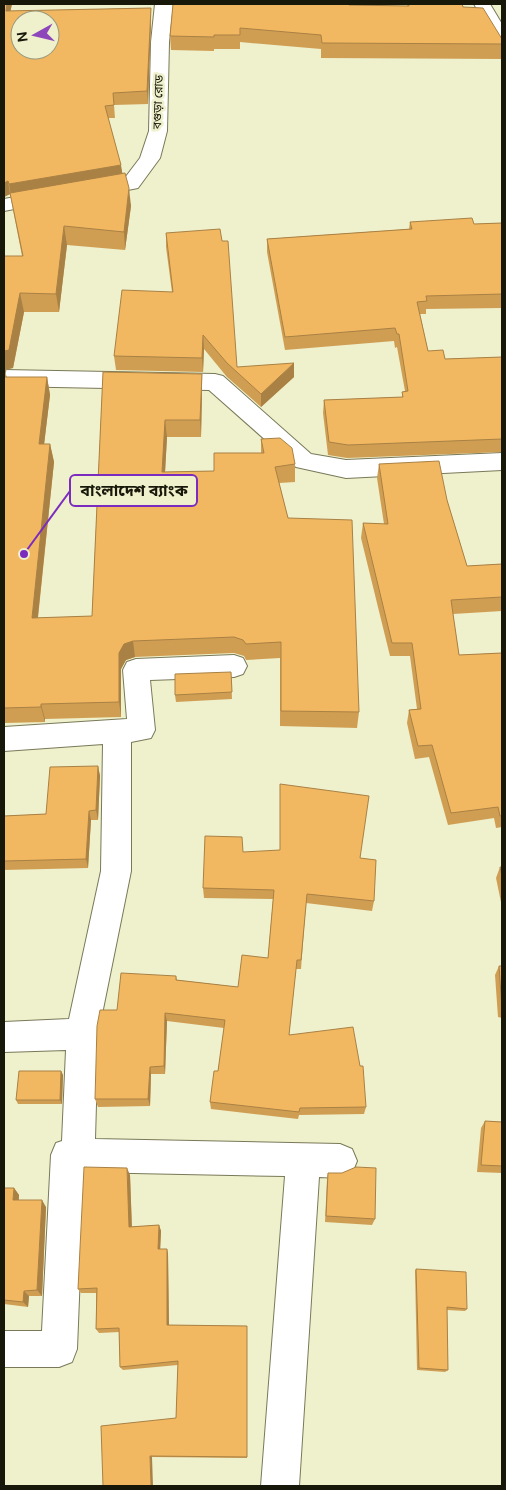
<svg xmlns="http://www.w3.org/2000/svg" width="506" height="1490" font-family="'DM Sans','Noto Sans Bengali',sans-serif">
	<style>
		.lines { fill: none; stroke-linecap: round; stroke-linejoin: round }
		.minor-casing { stroke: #797959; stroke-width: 2 }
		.secondary-casing { stroke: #797959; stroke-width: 2 }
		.minor { fill: #fff; fill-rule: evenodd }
		.secondary { fill: #fff; fill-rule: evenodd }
		.wall { fill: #d09e53 }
		.shaded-wall { fill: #a98144 }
		.building { fill: #f2b861; stroke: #a98144; fill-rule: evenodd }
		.labels { text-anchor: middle; stroke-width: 5; stroke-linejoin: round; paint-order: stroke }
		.far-street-label { font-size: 12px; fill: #17170a; stroke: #eff0cc }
		.leader { fill: none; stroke: #7b2cbf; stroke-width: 2 }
		.callout-dot { fill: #7b2cbf; stroke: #eff0cc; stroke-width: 2 }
		.callout { fill: #eff0cc; stroke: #7b2cbf; stroke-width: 2 }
		.callout-label { font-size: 16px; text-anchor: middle; font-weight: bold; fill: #17170a }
	</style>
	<rect width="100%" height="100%" fill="#eff0cc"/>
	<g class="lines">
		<defs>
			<path id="minor" d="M474,4H490L502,24V43L496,42Z
				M4,370L215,374L223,376L311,454L346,460L502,453V470L346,478L296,467L209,390L4,386Z
				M234,655L243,658L247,666L243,674L234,677L150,680L155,730L151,738L131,742V871L98,1034L95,1139L340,1144L352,1149L357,1161L352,1173L340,1178L319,1177L299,1486H261L285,1176L84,1172L77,1349L72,1362L59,1367H4V1331H42L51,1155L56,1143L62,1141L66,1050L4,1052V1022L69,1019L101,871L103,744L4,751V727L127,719L123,670L127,662L136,659Z"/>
			<path id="secondary" d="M155,4H173L169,42L167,131L160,158L138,188L92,197L85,195L82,191L85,187L124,179L140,158L149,131L151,42Z
				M49,191L56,193L59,197L56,201L4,211V199Z"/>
		</defs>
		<!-- minor casing -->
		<use href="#minor" class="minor-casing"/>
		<!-- secondary casing -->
		<use href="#secondary" class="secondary-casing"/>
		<!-- minor -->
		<use href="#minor" class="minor"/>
		<!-- secondary -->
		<use href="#secondary" class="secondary"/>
	</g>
	<!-- wall -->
	<path class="wall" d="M4,4H12L10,11L151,8V20L148,104L114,105L115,118H108L131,206L125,250L67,245L59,312H24L13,368L4,370L7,377H47L50,395L44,444H50L54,462L38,618L92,616L103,372L202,374V392L201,437H167L165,472L214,471L261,453V439L295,464V482L279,483L288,518L359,712L357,728L280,726V658L246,660L244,656L234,653L135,657L126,660L121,669V717L45,719V722L4,723V256H22L10,194L4,197Z
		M407,4H462L463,7L502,39V59L321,58V49L240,42V49H214V51L171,50L170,36L349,5L407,6Z
		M410,222L474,224L502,223V308L426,309V314H420L428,351L445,359L502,357V452L347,458L328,455L323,413L324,400L402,397V392L405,391L397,347L395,348L394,341L285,350L267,252V239L409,229Z
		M166,233L237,367L294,377L261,407L227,377L204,349L203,372L116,370L114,356L172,292L166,247Z
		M379,464L447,500L467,566L502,564V611L453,614L459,655L502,653V827L496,828L494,818L448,825L429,757L415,759L407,723L409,710L417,709L410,656H390L361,538L363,523L384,524L377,478Z
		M231,672L232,699L176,702L175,695Z
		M98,766L100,776L98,820H91L88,868L4,870V816L46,814Z
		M243,852L360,858L374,901L372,911L306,903L301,969H296L289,1035L366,1107L364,1114L299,1115L298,1119L211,1109L210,1102L218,1071L224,1028L167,1021L165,1074H151L150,1106L98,1107L95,1099L117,1010L176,976L177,980L238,987L268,958L273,899L204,898L203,888Z
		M500,867H502V907L496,878Z
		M499,966H502V1018L498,1017L495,975Z
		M61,1071L63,1075L62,1104H18L16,1100Z
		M485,1121L502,1122V1173L477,1172L481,1128Z
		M328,1173L375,1219L372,1225L325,1222L327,1179Z
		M130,1175L132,1227L159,1225L161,1231L160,1249H167L168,1254L169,1325L247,1326V1458L152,1457L103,1486L176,1418L178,1365L123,1370L120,1367L119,1332L99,1333L96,1329V1293H81L78,1289Z
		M4,1188H14L19,1195V1200L46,1207L42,1296H29L28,1307L4,1304Z
		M416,1269L467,1309L465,1311L447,1310L448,1370L445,1372L417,1370L415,1271Z"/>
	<!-- shaded-wall -->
	<path class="shaded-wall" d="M7,4H12L8,23L6,11Z
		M151,8V20L148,104L147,91Z
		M121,165L123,178L11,196L9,184Z
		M8,181L10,194L4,197V183Z
		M129,188L131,206L125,250L124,232Z
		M64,226L67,245L59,312L56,294Z
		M20,293L24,312L13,368L4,370V351Z
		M203,335L204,349L203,372L202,358Z
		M294,363V377L261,407V394Z
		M202,374V392L201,437L200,420Z
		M47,377L50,395L42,462L39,444Z
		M165,420L167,437L164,490L162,472Z
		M50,444L54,462L36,634L32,618Z
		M133,641L135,657L126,660L121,669V717L119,702V653L124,644Z
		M41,704L45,719V722L41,707Z
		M98,766L100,776L98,820L96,810Z
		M89,811L91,820L88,868L86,859Z
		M165,1013L167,1021L165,1074L164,1066Z
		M150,1067L151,1074L150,1106L148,1099Z
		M61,1071L63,1075L62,1104L60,1100Z
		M127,1168L130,1175L132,1233L129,1227Z
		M14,1188L19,1195L18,1207L13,1200Z
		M42,1200L46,1207L42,1296L37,1290Z
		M159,1225L161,1231L160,1254L158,1249Z
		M167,1249L168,1254L169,1329L167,1325Z
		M24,1291L29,1296L28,1307L23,1302Z
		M150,1456L152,1457L153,1486H151Z"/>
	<!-- building -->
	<path class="building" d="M4,4H7L6,11L151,8L147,91L113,93L114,105L105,106L121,165L9,184L8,181L4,183ZM20,20H50V50H20Z
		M173,4H349V5L409,6V4H462L463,7L483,8L502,39V44L322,43L321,35L240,28V35H214V37L170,36Z
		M125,173L129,188L124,232L64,226L56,294L20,293L9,350L4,351V256H23L10,193Z
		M472,218L474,224L502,223V294L426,296L427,301L417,302L428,351L443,350L445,359L502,357V439L348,445L329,442L324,400L403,397L402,392L408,391L399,334H397L395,328L285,337L267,239L412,229L410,222Z
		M220,229L222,241H228L237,367L294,363L261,394L227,363L203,335L202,358L114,356L122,290L173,292L166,233Z
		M4,370H6L4,377H47L39,444H50L32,618L92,616L103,372L202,374L200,420H165L162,472L214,471V453H264L261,439L280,438L292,448L295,464L275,467L288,518L352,520L359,712L281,711V642L246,644L243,640L234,637L133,641L124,644L119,653V702L41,704V707L4,708Z
		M439,461L447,500L467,566L502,564V597L451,600L459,655L502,653V816H500L498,807L451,813L432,745L418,746L409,710L421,709L412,643H392L363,523L388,524L379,464Z
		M231,672L232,692L175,695V674Z
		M98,766L96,810L89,811L86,859L4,861V816L46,814L50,767Z
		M280,784L369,796L360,858L376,860L374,901L307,894L301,960H297L289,1035L353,1027L360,1066H363L366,1107L300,1108L299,1112L210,1102L214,1071H218L225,1020L165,1013L164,1066L150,1067L148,1099H95L97,1026L100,1010H117L121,973L176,976V980L238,987L242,955L268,958L274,890L203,888L205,836L242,837L243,852L280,850Z
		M500,867H502V876Z
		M499,966H502V1009Z
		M19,1071H61L60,1100H16Z
		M485,1121L502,1122V1166L481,1165Z
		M84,1167L127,1168L129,1227L159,1225L158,1249H167V1325L247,1326V1457L150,1456L151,1486H103L101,1426L176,1418L178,1361L120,1367L119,1328L96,1329L97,1288L78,1289Z
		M356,1167L376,1168L375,1219L326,1216L328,1173H342Z
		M4,1188H14L13,1200H42L37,1290L24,1291L23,1302L4,1300Z
		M416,1269L466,1272L467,1309L447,1307L448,1370L419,1368Z"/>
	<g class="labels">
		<!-- far-street labels -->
		<g class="far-street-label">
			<text transform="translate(158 102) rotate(-88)" y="4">বগুড়া রোড</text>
		</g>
	</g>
	<!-- callouts -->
	<path class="leader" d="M24 554L70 491"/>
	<circle class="callout-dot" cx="24" cy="554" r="5"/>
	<rect class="callout" x="70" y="475" width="127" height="31" rx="5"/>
	<g class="callout-label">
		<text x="134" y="496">বাংলাদেশ ব্যাংক</text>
	</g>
	<!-- border -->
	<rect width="506" height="1490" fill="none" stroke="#17170a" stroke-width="10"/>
	<!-- north arrow -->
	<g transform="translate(35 35) rotate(262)"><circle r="24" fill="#eff0cc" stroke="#99997e"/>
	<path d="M0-4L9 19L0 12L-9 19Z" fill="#8e47ba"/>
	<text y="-8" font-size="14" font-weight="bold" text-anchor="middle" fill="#17170a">N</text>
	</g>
</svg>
